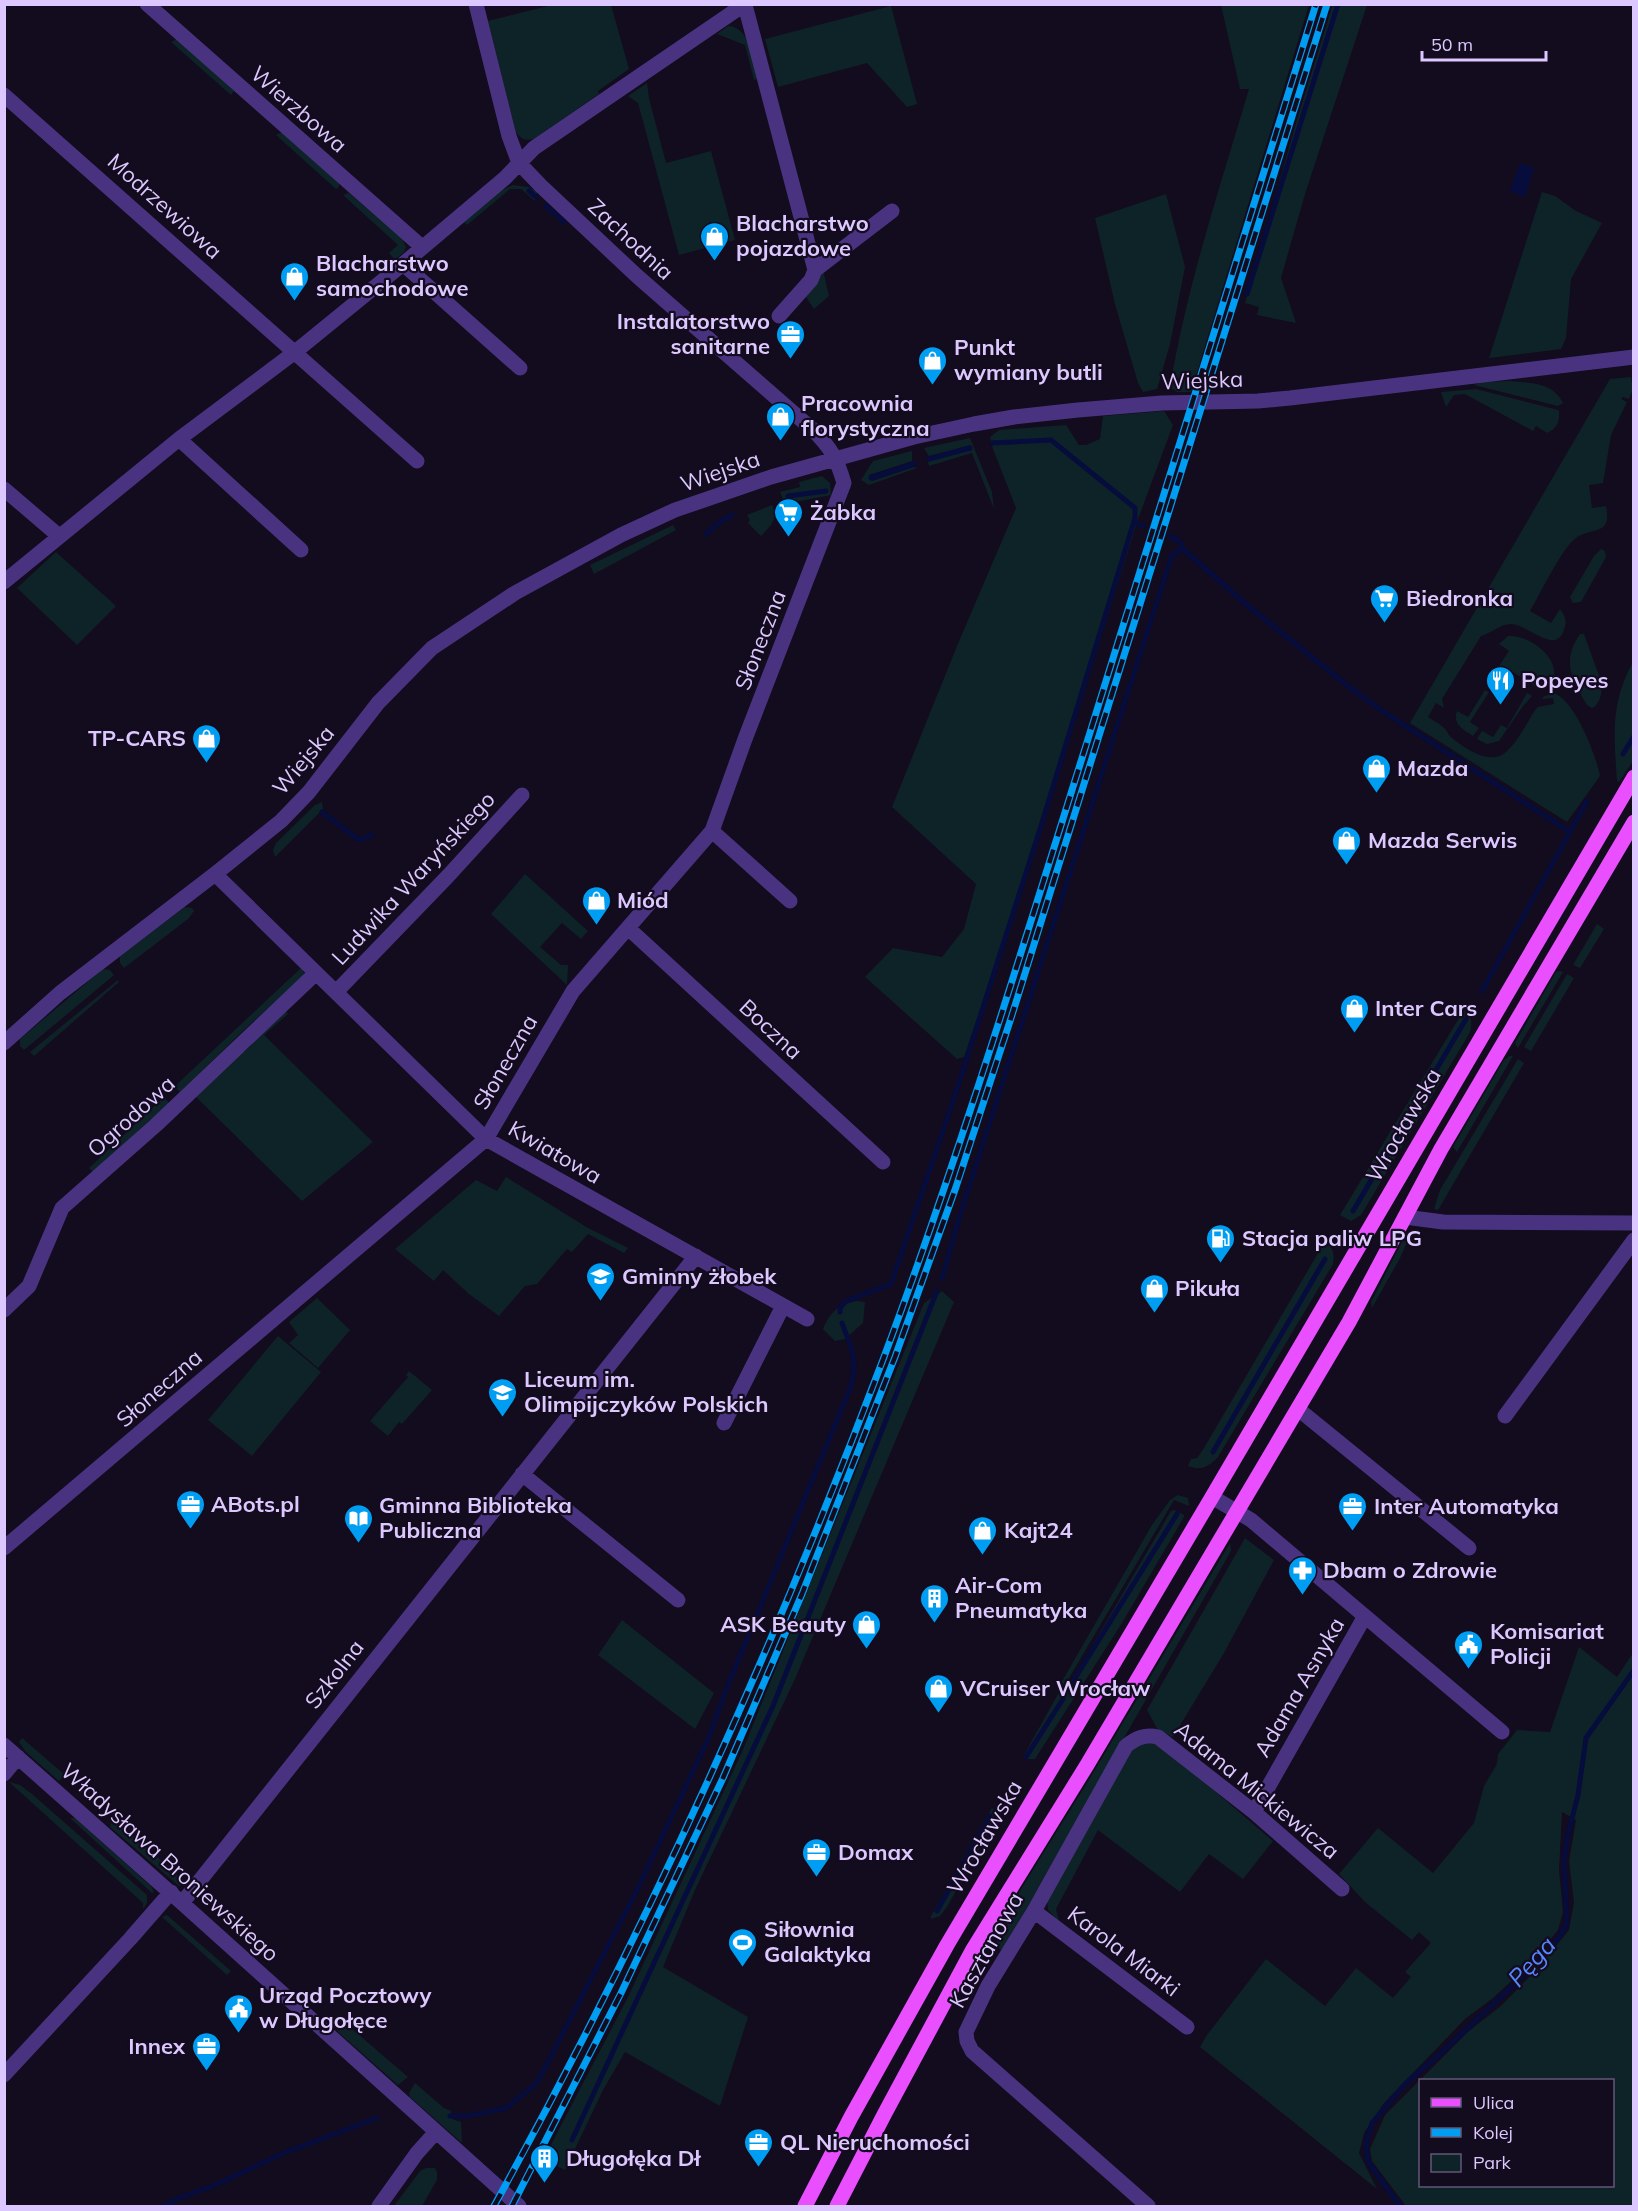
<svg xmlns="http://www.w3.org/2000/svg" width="1638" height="2211" font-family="Mulish,sans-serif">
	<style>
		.green { fill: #0e2328; fill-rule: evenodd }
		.water { fill: #060c3c }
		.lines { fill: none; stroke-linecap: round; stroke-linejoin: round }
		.stream { stroke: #060c3c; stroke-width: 5 }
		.minor { stroke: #493380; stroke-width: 15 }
		.major { stroke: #e94fff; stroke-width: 15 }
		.rail-casing { stroke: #009ef3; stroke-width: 7 }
		.rail { stroke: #130b1e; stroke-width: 4.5; stroke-dasharray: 14; stroke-linecap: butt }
		.labels { text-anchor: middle; stroke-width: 4.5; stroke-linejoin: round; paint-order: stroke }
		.street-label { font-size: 22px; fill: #dcc8ff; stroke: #130b1e }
		.poi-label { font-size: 22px; font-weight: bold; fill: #dcc8ff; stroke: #130b1e; text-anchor: start }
		.water-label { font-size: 24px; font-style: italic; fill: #5687ff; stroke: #130b1e }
	</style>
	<rect width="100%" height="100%" fill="#130b1e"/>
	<!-- green -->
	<path class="green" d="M1333,4L1367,5L1305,194L1281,278L1296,323L1257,315L1259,307L1245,303L1296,123Z
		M552,5H611L629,69L598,91L599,94L534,139C525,141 522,139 516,133L488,21Z
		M1221,5H1309L1191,392H1177L1170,387C1187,285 1220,187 1249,89H1240Z
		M891,6L917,104L907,107L867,63L778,87L765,39Z
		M728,26C751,27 752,61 757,79L754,80L745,45L717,34Z
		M177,39L234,91L231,95L171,42Z
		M647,83L649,98L666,163L711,151L735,240L679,255L638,103L628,96Z
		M282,132L339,183V187L336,189L276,135Z
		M513,185L528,187L537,192L535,201L521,189H510L467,225L464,222L500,191Z
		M1542,192L1555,196L1576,211L1602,223L1571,279L1566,338L1561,349L1489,358Z
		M349,193L402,239L406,247L404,252L395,260L389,253L398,245L343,195Z
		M1166,194L1185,267L1170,344L1157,389L1143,392L1138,383L1115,304L1095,218Z
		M823,270L829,296L814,309L804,294L821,275Z
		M1631,377L1633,389L1629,399L1623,397L1621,399L1627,402L1611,435L1603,483L1589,485L1592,508L1606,506C1612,537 1593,526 1576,538C1561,549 1541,593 1530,611L1551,623L1560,609C1564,614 1567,620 1565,626C1558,659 1528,624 1511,624C1500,624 1492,633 1481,636L1442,699L1444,708L1436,703L1428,717C1432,720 1439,723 1443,727C1447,730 1448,735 1452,738C1467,750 1493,768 1509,749C1519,739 1527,723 1535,710L1538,707L1554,704L1553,698L1543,699V697L1553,693C1574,698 1596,755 1600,776L1567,822L1410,723L1610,379Z
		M1510,381C1530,383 1553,382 1563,403L1558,406L1474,385L1482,382Z
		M1476,389L1558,410L1559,411C1560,421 1557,429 1547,433L1536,426L1533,431L1465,394L1454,395L1446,407L1441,392Z
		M1164,411L1173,425L1138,519L1025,880L964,1057L957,1059L865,977L893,948L942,957L964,929L976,884L892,807L957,646L1016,508L993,449L990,437L999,430L1066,425L1079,445H1086L1100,439L1103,416Z
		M970,438L992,492L994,509L972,453L929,466L928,462L930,460L969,450L972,451L971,445L929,456L924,448Z
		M912,451V461L869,475L872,481L914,467L917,468L869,485L861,480L873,461Z
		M822,476L830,483L831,495L785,504L780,492L800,487L799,482Z
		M772,505C779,519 771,525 761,536L748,523L750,520L747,515Z
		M673,525L676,530L594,574L590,565Z
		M1601,549L1605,551L1606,557L1581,602L1573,603L1570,597L1594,556Z
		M56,552L116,606L77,645L17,588Z
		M1584,634L1602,684C1602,692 1600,705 1592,708L1587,705C1572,679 1561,662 1580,634Z
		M1508,636C1528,634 1561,658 1553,679L1538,688L1505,667L1504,669L1499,666L1509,651L1499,644Z
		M1633,662V761L1619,782L1617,781C1614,736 1610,703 1633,662Z
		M1485,690L1489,692L1470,722L1479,728L1473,736C1463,730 1452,724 1457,711L1468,717Z
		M1527,693L1532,696L1523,706L1499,741L1487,744L1477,739L1482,731L1493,737L1501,725L1507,728Z
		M322,802L323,809L275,857L273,850L276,843L315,805Z
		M525,874L588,931L581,939L562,923L540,947L561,965H568L567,985L491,914Z
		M185,907L192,908L194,911L188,919L124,968L120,963V956Z
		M1597,924L1604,929L1580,968L1573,965Z
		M301,968L304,973L303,976L247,1027L180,1092L174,1087Z
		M103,969L110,970L114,975L24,1050L20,1046V1039Z
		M1560,971L1563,972L1518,1048L1515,1043L1556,972Z
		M1567,974L1574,978L1531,1051L1524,1047Z
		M118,980L119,982L34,1056L30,1052Z
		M1464,1010C1472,1016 1473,1025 1469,1034L1361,1215L1351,1221L1340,1215Z
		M286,1011L288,1014L264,1035L373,1142L302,1201L195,1096L240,1052H244L252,1045L250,1041Z
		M1509,1056H1513L1457,1152L1453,1147L1504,1060Z
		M1518,1059L1524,1063L1438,1210L1434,1209L1440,1190Z
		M164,1097L169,1103L93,1172L89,1168Z
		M506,1177L588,1228L628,1248L624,1253L588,1234L572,1252L567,1249L537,1284L525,1286L499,1316L469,1294L443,1270L434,1281L395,1249L476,1180L497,1191Z
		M1413,1229L1400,1258L1372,1308L1371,1302L1404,1238Z
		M1320,1241C1332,1245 1335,1251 1333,1264L1218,1457C1209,1467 1200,1471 1188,1466L1191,1459L1197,1458L1204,1448L1321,1248L1314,1243Z
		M942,1291L954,1302L795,1679L695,1890L663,1967L748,2017L720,2106L625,2052L603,2090L565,2170L543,2160L628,1997L742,1752L924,1303Z
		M317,1298L350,1330L318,1368L289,1343L298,1335L289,1322Z
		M857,1301L865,1302L863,1323L845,1339L835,1341L823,1329C831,1311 838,1305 857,1301Z
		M278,1336L321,1372L252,1456L208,1420Z
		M409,1371L432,1390L402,1424L399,1422L388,1436L370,1421L408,1377L406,1375Z
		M1178,1495L1188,1498L1189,1506L1174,1500L1066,1683L1062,1685L1061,1683L1152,1525L1170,1500Z
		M1174,1510L1184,1515V1517L1122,1623L1035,1759H1026L1024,1755L1058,1694L1067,1689L1171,1511Z
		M1245,1538L1274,1560L1224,1653L1173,1737L1158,1730L1147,1710Z
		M1230,1543L1231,1551L1002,1951L995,1945L1013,1902L1087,1783Z
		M622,1620L714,1693L695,1729L598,1655Z
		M1579,1647L1617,1677L1633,1653V2206H1406L1372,2161L1370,2149L1385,2115L1469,2031L1502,2005L1539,1967L1569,1930L1574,1902L1569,1861L1576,1820L1562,1812L1559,1870L1563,1912L1558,1930L1531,1963L1493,1998L1465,2019L1384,2103L1364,2133L1359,2153L1377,2189L1200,2047L1207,2035L1266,1959L1325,2006L1356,1968L1393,1998L1411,1977L1405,1972L1431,1943L1419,1932L1412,1940L1365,1902L1339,1874L1378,1828L1433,1873L1474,1823L1484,1786L1497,1764L1498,1754L1517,1730L1550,1732ZM1420,2080H1612V2186H1420Z
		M22,1738L65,1775L59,1781L26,1752L19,1742Z
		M1159,1743L1273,1841L1243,1879L1209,1854L1180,1892L1098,1830L1056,1909L1059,1921L1048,1910L1047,1900L1129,1753L1139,1744Z
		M9,1782L20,1785L32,1794L147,1895V1903L143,1909V1903Z
		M992,1808L999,1813L947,1907L940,1916L931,1919V1916Z
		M112,1817L188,1884L179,1886L110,1827Z
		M70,1818H75L151,1886L154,1892L152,1893Z
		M167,1915L231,1971L227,1975L162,1917Z
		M344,2022L408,2077L398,2085L338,2032L337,2030Z
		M415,2083L444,2108L451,2111L452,2119L461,2122L462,2143L410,2097L409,2093Z
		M426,2168H435L437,2172V2180L422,2206H394L420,2171Z"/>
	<!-- water -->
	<path class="water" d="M1520,163L1534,168L1525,197L1510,191Z"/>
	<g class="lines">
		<!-- stream -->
		<path class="stream" d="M529,191L536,197
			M546,206L564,222
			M1247,294L1338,4
			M929,459L970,448
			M871,478L914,464
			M788,496L826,491
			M1134,522L1143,526
			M706,534L717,524L732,515
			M1170,536L1180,542L1183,549L1247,605L1348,686L1381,710L1570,832
			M1623,754L1634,736
			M322,812L359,840L372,835
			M1482,991L1587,801
			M1353,1211L1466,1019
			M942,1278L960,1215L1172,555L1183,549
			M840,1312V1308L846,1301L891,1284L954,1098L1041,826L1135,518V508L1051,440L992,443
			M1213,1452L1325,1259
			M1069,1688L1177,1514
			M1026,1757L1063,1699
			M937,1911L990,1816
			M450,2116H467L506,2108L537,2083L637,1890L709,1737L726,1690L851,1386C858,1359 851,1348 842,1323
			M572,2140L773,1706L937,1291
			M163,2206L179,2198L213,2186L284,2153L377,2118
			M1400,2206L1368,2162L1366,2144L1372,2123L1405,2084L1441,2053L1537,1963L1558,1939L1567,1923L1564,1861L1568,1834L1578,1795L1586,1738L1634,1670"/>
		<!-- minor -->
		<path class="minor" d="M147,4L422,247
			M745,5L815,270L811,280L779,316
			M4,95L417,461
			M403,264L520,368
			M815,270L892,211
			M179,439L301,550
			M4,489L59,536
			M4,582L179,439L295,352L403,264L505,178L534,148L745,4
			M712,831L790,901
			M215,874L486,1139L807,1319
			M628,928L883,1162
			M336,992L448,876L522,795
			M4,1043L60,993L215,874L281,821L309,792L378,703L432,648L515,593L621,535L675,510L771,477L914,437L974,424L1014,417L1078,410L1162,403L1258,401L1290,398L1634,357
			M1405,1217L1443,1222L1634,1223
			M4,1310L29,1286L62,1208L156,1125L316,973
			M1298,1409L1469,1548
			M1505,1416L1634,1240
			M724,1423L783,1306
			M522,1474L678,1600
			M1212,1497L1251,1520L1502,1732
			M4,1548L486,1139L573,991L712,831L745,739L844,483C837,459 831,448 813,430L637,276L541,186L519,163L509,136L476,4
			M4,1745L182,1903L519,2206
			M4,1774L18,1757
			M1254,1812L1365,1616
			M182,1903L696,1256
			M1034,1911L1187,2027
			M4,2075L130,1939L171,1892
			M379,2206L417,2153L435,2133
			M1148,2206L972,2051L967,2041L966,2032L988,1986L1034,1911L1126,1746C1136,1738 1145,1734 1158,1737L1254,1812L1342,1889"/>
		<!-- major -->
		<path class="major" d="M805,2206L851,2117L947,1945L1212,1497L1634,777
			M837,2206L885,2113L972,1951L1087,1765L1349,1322L1441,1149L1634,822"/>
		<defs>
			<path id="rail" d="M494,2206C645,1933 774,1649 884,1357C960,1154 1023,946 1088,739C1164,494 1240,249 1316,4
				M512,2206L621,1993L723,1778L802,1594L895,1357L956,1187L1012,1015L1327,4"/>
		</defs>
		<!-- rail casing -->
		<use href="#rail" class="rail-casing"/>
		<!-- rail -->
		<use href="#rail" class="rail"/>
	</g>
	<!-- icons -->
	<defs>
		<symbol id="shop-pin" viewBox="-11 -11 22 30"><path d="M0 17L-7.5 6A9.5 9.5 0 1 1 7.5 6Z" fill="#009ef3" stroke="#130b1e"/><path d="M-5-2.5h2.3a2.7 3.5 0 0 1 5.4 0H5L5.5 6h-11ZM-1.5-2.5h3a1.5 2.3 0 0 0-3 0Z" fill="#fff"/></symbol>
		<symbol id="office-pin" viewBox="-11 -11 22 30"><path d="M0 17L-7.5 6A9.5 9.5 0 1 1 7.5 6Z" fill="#009ef3" stroke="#130b1e"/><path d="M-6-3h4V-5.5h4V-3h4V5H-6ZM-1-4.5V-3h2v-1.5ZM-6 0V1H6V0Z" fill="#fff"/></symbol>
		<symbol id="supermarket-pin" viewBox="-11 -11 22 30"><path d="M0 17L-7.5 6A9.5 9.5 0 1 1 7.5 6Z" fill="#009ef3" stroke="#130b1e"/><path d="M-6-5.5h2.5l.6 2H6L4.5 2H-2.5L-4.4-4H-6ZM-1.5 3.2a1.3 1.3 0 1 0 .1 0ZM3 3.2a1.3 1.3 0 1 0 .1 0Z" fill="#fff"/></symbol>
		<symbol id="restaurant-pin" viewBox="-11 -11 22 30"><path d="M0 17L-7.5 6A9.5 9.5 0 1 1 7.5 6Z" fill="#009ef3" stroke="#130b1e"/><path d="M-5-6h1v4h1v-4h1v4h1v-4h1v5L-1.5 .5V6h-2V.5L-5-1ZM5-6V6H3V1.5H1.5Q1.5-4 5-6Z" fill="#fff"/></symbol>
		<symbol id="fuel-pin" viewBox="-11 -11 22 30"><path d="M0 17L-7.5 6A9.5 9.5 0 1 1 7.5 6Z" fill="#009ef3" stroke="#130b1e"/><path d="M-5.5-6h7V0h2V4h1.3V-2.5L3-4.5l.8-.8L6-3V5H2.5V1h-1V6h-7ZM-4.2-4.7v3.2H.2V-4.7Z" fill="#fff"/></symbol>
		<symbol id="school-pin" viewBox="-11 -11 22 30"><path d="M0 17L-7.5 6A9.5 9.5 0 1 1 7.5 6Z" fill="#009ef3" stroke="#130b1e"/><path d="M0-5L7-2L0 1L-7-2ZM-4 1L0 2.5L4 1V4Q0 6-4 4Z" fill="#fff"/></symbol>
		<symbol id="library-pin" viewBox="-11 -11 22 30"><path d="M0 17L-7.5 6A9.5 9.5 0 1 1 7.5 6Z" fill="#009ef3" stroke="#130b1e"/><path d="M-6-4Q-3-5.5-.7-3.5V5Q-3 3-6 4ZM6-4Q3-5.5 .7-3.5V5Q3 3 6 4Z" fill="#fff"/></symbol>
		<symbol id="pharmacy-pin" viewBox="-11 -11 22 30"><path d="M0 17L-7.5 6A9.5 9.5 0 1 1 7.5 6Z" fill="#009ef3" stroke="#130b1e"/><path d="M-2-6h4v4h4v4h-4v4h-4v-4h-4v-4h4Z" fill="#fff"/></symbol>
		<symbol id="building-pin" viewBox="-11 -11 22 30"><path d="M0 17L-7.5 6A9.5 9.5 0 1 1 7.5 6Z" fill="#009ef3" stroke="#130b1e"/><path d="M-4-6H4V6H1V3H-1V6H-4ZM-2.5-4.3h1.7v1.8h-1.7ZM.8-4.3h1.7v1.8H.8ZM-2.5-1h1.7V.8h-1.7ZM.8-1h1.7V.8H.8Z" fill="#fff"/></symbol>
		<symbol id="civic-pin" viewBox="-11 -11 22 30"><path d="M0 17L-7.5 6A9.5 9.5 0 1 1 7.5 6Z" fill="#009ef3" stroke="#130b1e"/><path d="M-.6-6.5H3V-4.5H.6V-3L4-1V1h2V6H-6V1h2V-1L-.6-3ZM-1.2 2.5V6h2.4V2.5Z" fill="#fff"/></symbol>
		<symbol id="stadium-pin" viewBox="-11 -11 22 30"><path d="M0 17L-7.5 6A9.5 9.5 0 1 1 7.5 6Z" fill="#009ef3" stroke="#130b1e"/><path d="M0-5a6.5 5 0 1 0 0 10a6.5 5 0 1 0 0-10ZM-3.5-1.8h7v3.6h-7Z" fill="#fff"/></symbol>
	</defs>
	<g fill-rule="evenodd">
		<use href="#shop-pin" x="698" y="220" width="33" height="45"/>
		<use href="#shop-pin" x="278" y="260" width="33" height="45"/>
		<use href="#office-pin" x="774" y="318" width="33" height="45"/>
		<use href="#shop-pin" x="916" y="344" width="33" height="45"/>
		<use href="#shop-pin" x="764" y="400" width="33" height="45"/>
		<use href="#supermarket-pin" x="772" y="496" width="33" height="45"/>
		<use href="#supermarket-pin" x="1368" y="582" width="33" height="45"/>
		<use href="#restaurant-pin" x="1484" y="664" width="33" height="45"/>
		<use href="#shop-pin" x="190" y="722" width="33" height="45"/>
		<use href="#shop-pin" x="1360" y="752" width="33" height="45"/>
		<use href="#shop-pin" x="1330" y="824" width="33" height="45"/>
		<use href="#shop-pin" x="580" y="884" width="33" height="45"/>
		<use href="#shop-pin" x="1338" y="992" width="33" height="45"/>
		<use href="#fuel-pin" x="1204" y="1222" width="33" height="45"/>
		<use href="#school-pin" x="584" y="1260" width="33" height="45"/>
		<use href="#shop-pin" x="1138" y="1272" width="33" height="45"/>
		<use href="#school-pin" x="486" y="1376" width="33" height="45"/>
		<use href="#office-pin" x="174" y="1488" width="33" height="45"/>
		<use href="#office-pin" x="1336" y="1490" width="33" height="45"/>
		<use href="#library-pin" x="342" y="1502" width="33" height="45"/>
		<use href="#shop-pin" x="966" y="1514" width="33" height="45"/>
		<use href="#pharmacy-pin" x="1286" y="1554" width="33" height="45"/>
		<use href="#building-pin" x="918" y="1582" width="33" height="45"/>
		<use href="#shop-pin" x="850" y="1608" width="33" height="45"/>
		<use href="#civic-pin" x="1452" y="1628" width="33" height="45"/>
		<use href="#shop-pin" x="922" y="1672" width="33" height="45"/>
		<use href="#office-pin" x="800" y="1836" width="33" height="45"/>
		<use href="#stadium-pin" x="726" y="1926" width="33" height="45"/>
		<use href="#civic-pin" x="222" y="1992" width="33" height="45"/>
		<use href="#office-pin" x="190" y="2030" width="33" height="45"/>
		<use href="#office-pin" x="742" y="2126" width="33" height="45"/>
		<use href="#building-pin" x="528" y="2142" width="33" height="45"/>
	</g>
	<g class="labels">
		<!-- street labels -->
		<g class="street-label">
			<text transform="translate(299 109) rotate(41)" y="8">Wierzbowa</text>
			<text transform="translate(165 206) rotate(42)" y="8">Modrzewiowa</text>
			<text transform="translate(631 239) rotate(43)" y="8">Zachodnia</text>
			<text transform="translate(1202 380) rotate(-2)" y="8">Wiejska</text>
			<text transform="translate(720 471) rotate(-19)" y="8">Wiejska</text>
			<text transform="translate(760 640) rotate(-69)" y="8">Słoneczna</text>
			<text transform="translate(303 760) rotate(-50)" y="8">Wiejska</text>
			<text transform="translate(413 878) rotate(-47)" y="8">Ludwika Waryńskiego</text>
			<text transform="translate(771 1029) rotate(43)" y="8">Boczna</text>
			<text transform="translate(505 1062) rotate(-60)" y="8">Słoneczna</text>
			<text transform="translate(131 1116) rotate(-42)" y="8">Ogrodowa</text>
			<text transform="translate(1403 1125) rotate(-60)" y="8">Wrocławska</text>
			<text transform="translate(555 1152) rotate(30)" y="8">Kwiatowa</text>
			<text transform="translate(159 1388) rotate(-41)" y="8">Słoneczna</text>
			<text transform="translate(334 1674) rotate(-52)" y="8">Szkolna</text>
			<text transform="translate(1299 1687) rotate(-60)" y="8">Adama Asnyka</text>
			<text transform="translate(1257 1790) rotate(39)" y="8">Adama Mickiewicza</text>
			<text transform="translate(984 1837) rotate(-60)" y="8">Wrocławska</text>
			<text transform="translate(170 1862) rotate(42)" y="8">Władysława Broniewskiego</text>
			<text transform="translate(986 1950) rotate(-61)" y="8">Kasztanowa</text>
			<text transform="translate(1124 1951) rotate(37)" y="8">Karola Miarki</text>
		</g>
		<!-- poi labels -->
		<g class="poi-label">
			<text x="736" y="231">Blacharstwo<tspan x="736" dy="25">pojazdowe</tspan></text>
			<text x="316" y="271">Blacharstwo<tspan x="316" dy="25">samochodowe</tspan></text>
			<text x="770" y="329" text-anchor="end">Instalatorstwo<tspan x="770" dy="25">sanitarne</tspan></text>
			<text x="954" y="355">Punkt<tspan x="954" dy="25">wymiany butli</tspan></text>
			<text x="801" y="411">Pracownia<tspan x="801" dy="25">florystyczna</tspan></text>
			<text x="810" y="520">Żabka</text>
			<text x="1406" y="606">Biedronka</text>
			<text x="1521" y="688">Popeyes</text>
			<text x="186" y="746" text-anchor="end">TP-CARS</text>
			<text x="1397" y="776">Mazda</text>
			<text x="1368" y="848">Mazda Serwis</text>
			<text x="617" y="908">Miód</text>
			<text x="1375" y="1016">Inter Cars</text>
			<text x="1242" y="1246">Stacja paliw LPG</text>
			<text x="622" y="1284">Gminny żłobek</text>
			<text x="1175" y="1296">Pikuła</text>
			<text x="524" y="1387">Liceum im.<tspan x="524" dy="25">Olimpijczyków Polskich</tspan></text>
			<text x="211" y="1512">ABots.pl</text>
			<text x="379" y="1513">Gminna Biblioteka<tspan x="379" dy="25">Publiczna</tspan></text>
			<text x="1374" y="1514">Inter Automatyka</text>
			<text x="1004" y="1538">Kajt24</text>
			<text x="1323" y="1578">Dbam o Zdrowie</text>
			<text x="955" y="1593">Air-Com<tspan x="955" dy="25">Pneumatyka</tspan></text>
			<text x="846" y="1632" text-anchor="end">ASK Beauty</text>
			<text x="1490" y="1639">Komisariat<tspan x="1490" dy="25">Policji</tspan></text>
			<text x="960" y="1696">VCruiser Wrocław</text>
			<text x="838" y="1860">Domax</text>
			<text x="764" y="1937">Siłownia<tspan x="764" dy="25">Galaktyka</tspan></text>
			<text x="259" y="2003">Urząd Pocztowy<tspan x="259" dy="25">w Długołęce</tspan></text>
			<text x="185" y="2054" text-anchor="end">Innex</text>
			<text x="780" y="2150">QL Nieruchomości</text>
			<text x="566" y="2166">Długołęka Dł</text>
		</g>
		<!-- water labels -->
		<g class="water-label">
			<text transform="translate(1532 1962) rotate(-48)" y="8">Pęga</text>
		</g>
	</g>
	<!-- border -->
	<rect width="1638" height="2211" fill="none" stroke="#dcc8ff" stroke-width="12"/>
	<!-- legend -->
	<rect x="1419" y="2079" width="195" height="108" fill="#130b1e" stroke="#635778" stroke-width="1.5"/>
	<rect x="1431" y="2098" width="30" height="9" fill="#e94fff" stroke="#635778" stroke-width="1.5"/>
	<text x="1473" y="2109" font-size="18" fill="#dcc8ff">Ulica</text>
	<rect x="1431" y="2128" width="30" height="9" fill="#009ef3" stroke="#635778" stroke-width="1.5"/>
	<text x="1473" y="2139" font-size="18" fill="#dcc8ff">Kolej</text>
	<rect x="1431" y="2154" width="30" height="18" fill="#0e2328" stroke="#635778" stroke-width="1.5"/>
	<text x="1473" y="2169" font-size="18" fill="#dcc8ff">Park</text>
	<!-- scale -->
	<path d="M1422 51v9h124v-9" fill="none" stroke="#dcc8ff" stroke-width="3"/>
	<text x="1431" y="51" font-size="18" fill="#dcc8ff" stroke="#130b1e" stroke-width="4.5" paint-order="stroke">50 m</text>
</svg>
